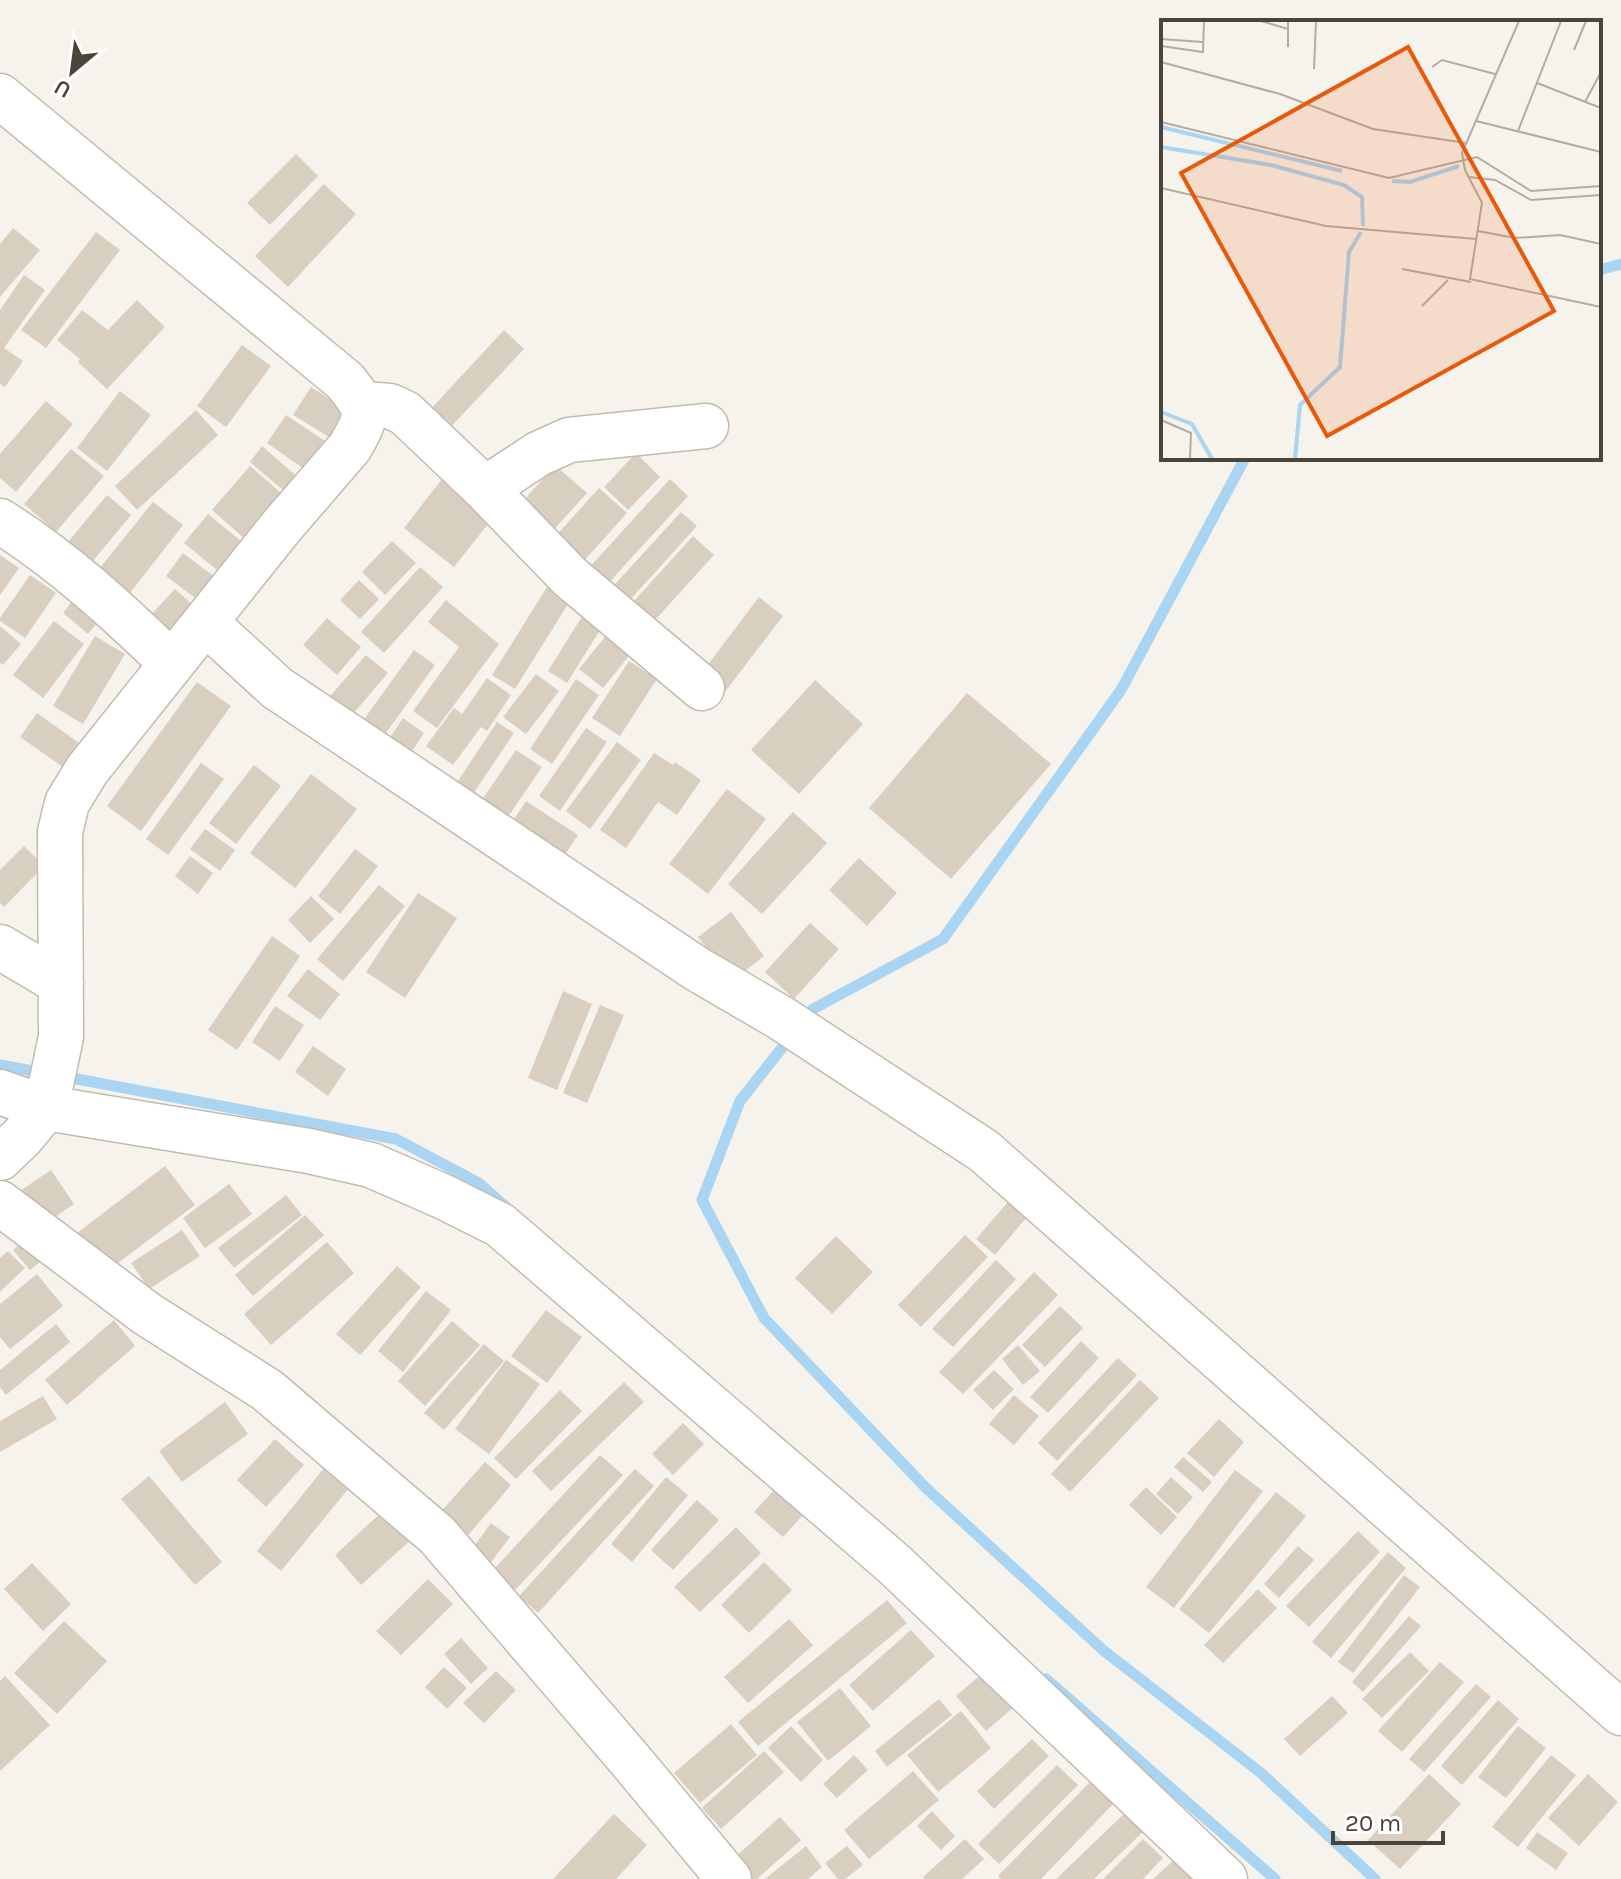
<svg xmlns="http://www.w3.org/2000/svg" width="1621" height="1879" font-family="Karla,sans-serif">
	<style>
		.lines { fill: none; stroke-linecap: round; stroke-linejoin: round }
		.stream { stroke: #a9d4f2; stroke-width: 11 }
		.building { fill: #d8cfc1 }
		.minor-casing { stroke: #c2bbae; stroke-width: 47 }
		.minor { stroke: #fff; stroke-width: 44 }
		.inset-river { fill: none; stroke: #a9d4f2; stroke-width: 4 }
		.inset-road { fill: none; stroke: #b2ada4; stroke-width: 2 }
		.view { fill: #e8590c; fill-opacity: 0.15; stroke: #e8590c; stroke-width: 4 }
		.inset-edge { fill: none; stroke: #4b4439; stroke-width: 4 }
	</style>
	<rect width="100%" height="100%" fill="#f6f3ec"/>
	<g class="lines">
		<!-- stream -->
		<path class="stream" d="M1599,270L1621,264
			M804,1021L813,1009L943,939L1121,690L1245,458
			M793,1034L740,1101L702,1200L764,1318L926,1488L1103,1650L1261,1773L1375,1879
			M0,1065L44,1073
			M61,1076L396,1139L479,1183L506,1207
			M1046,1679L1275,1879"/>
	</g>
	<!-- building -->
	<path class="building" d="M296,154L318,176L270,225L247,203Z
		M324,184L356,214L288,287L255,256Z
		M13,228L40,250L0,297V244Z
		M96,232L120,250L46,348L21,330Z
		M24,275L45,290L4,348L23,361L5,387L0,384V310Z
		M137,300L165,327L107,389L78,362L80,359L57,340L82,310L108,330Z
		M504,330L524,349L447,431L428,412Z
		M242,345L271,366L226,427L197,406Z
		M311,387L352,413L334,440L293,415Z
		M120,391L151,415L107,471L77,448Z
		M46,401L73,424L16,492L0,478V454Z
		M196,410L218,435L137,510L115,486Z
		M286,415L337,449L317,478L267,443Z
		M262,446L309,487L296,501L250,462Z
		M71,449L104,476L56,532L24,504Z
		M636,453L660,477L628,510L604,487Z
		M555,465L587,493L549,535L517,508Z
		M250,466L294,504L255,548L212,510Z
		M442,479L492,519L454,567L404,528Z
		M670,479L688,496L603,589L585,572Z
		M599,488L627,513L574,572L545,548Z
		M107,495L131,515L92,562L68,542Z
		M153,502L183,525L130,593L99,569Z
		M681,512L697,526L622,609L606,594Z
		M208,514L258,555L234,584L184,543Z
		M693,536L714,555L645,631L624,612Z
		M392,541L416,563L385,595L362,572Z
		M183,553L224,584L207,607L166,576Z
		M0,555L19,568L0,595Z
		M420,567L443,587L384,653L361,632Z
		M30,575L56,593L25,638L0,621V618Z
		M359,580L379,599L360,619L340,600Z
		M547,587L570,601L515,689L492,675Z
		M82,588L108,610L88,634L63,613Z
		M175,589L207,618L180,647L148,618Z
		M759,597L783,616L724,693L700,675Z
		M446,600L499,644L437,728L413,711L459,647L428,622Z
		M586,610L605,622L567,683L548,671Z
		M327,618L361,647L337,675L303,645Z
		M54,621L84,644L43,698L13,675Z
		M0,626L21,644L3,665L0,663Z
		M609,632L633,651L603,688L579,669Z
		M95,636L125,654L83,724L53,706Z
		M414,650L435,665L383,737L362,722Z
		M366,655L388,673L347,721L325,702Z
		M629,661L657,679L620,736L592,718Z
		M536,674L559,691L526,734L503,717Z
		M487,678L511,695L487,731L481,727L453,765L426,746L454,708L462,714Z
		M576,679L599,695L552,764L530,749Z
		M815,680L863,724L799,794L751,750Z
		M197,682L231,706L141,831L107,806Z
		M967,693L1051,764L951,879L869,808Z
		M37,713L86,748L70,772L20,737Z
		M403,718L424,733L408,757L387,742Z
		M497,722L514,733L471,797L454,787Z
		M586,728L607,742L560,811L539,796Z
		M617,742L641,760L590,829L566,811Z
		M516,750L542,767L501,827L475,810Z
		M654,753L673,765L675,762L701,780L677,815L658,802L626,848L600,830Z
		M201,763L224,779L168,855L146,839Z
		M254,765L281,786L236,844L209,823Z
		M311,774L357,809L295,888L250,853Z
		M727,789L766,819L708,894L669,864Z
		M526,801L578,835L560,862L508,828Z
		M793,812L827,843L762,914L728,884Z
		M205,829L235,850L220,871L190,849Z
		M24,846L44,866L4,907L0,903V870Z
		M355,849L378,866L340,914L318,896Z
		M190,856L213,873L198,894L175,876Z
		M859,858L897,893L867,926L829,890Z
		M379,885L405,906L343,981L317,959Z
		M418,893L457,918L405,998L366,972Z
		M311,896L334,919L310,943L288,920Z
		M731,912L764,956L732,981L698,937Z
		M810,923L839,949L794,999L765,972Z
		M272,936L300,956L237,1050L208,1030Z
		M308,969L340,994L320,1020L287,996Z
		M563,991L592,1004L557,1090L528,1078Z
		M600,1005L624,1015L587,1103L563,1093Z
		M275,1006L304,1025L280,1061L252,1042Z
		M313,1046L346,1069L328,1096L295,1072Z
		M165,1166L195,1205L106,1272L77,1233Z
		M51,1170L74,1204L37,1229L14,1195Z
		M229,1184L252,1214L205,1248L183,1218Z
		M286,1195L302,1215L234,1268L218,1248Z
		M1008,1202L1026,1218L995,1255L976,1239Z
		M305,1215L324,1235L253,1296L235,1275Z
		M182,1230L200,1256L149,1289L131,1263Z
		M33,1233L51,1253L30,1270L13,1250Z
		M965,1235L988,1257L921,1327L898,1305Z
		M836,1236L873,1272L832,1314L795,1278Z
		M327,1242L354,1273L271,1345L244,1314Z
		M8,1251L25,1268L0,1292V1258Z
		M996,1260L1016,1279L953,1347L932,1329Z
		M397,1266L421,1287L360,1355L336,1334Z
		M1034,1272L1058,1295L963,1394L939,1372Z
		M37,1274L63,1306L10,1349L0,1337V1304Z
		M426,1291L451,1310L403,1372L378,1351Z
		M1060,1306L1083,1328L1045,1367L1022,1345Z
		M546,1310L582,1337L547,1383L511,1356Z
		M114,1320L135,1346L67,1405L45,1380Z
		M452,1321L480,1345L425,1406L398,1381Z
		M56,1324L70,1342L6,1395L0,1387V1370Z
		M1081,1341L1099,1358L1048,1413L1030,1397Z
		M484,1344L504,1361L444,1430L424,1413Z
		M1018,1345L1040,1371L1023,1385L1002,1359Z
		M1118,1358L1137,1375L1057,1461L1038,1443Z
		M506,1360L540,1384L489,1454L455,1429Z
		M994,1370L1014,1389L993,1410L973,1390Z
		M1140,1380L1159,1398L1070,1492L1051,1474Z
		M624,1382L644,1402L551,1491L532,1471Z
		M560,1390L582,1411L516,1479L494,1458Z
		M1014,1395L1039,1416L1014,1445L989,1424Z
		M43,1396L57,1419L0,1452V1421Z
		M225,1402L248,1434L182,1482L159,1451Z
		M1219,1419L1244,1442L1214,1477L1187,1453Z
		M683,1423L704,1444L673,1475L652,1454Z
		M275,1439L304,1465L266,1507L237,1480Z
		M600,1455L623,1475L515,1590L493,1570Z
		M1183,1457L1212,1482L1203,1492L1174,1467Z
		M485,1462L511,1485L465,1539L438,1515Z
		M324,1468L349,1488L281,1571L257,1551Z
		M635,1469L654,1486L538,1613L519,1596Z
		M1235,1470L1263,1491L1174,1608L1146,1587Z
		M149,1476L222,1562L195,1585L121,1499Z
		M666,1477L688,1495L632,1562L611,1544Z
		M1171,1477L1193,1497L1178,1514L1156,1494Z
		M1146,1487L1177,1517L1161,1535L1129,1505Z
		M774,1490L803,1515L783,1537L754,1512Z
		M1276,1492L1306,1516L1209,1633L1179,1609Z
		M697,1500L719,1520L673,1570L651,1550Z
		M386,1508L413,1538L361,1585L335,1555Z
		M491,1523L510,1537L486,1569L467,1556Z
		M736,1527L761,1553L700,1612L674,1587Z
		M1358,1531L1380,1552L1309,1627L1286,1606Z
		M1298,1546L1314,1560L1279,1598L1264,1584Z
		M1388,1552L1406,1568L1331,1658L1312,1642Z
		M764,1562L792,1590L749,1633L721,1605Z
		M32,1563L71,1604L43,1631L4,1589Z
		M1404,1575L1420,1587L1353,1673L1338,1662Z
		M428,1579L453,1604L401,1655L376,1631Z
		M1258,1589L1277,1608L1223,1663L1204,1645Z
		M887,1600L907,1623L758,1746L738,1722Z
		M1409,1616L1421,1626L1363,1692L1352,1682Z
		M789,1619L813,1645L748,1703L724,1677Z
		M64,1621L107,1661L57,1714L14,1673Z
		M911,1630L935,1656L873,1711L849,1685Z
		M461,1638L488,1668L471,1684L444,1654Z
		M1410,1652L1429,1671L1382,1718L1362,1699Z
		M1440,1662L1464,1682L1402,1752L1378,1731Z
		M444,1667L467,1688L447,1709L425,1687Z
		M496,1671L516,1690L484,1723L463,1703Z
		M985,1671L1016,1705L986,1731L956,1696Z
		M5,1676L50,1725L0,1771V1681Z
		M1476,1684L1491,1697L1424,1772L1409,1759Z
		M840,1688L871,1726L828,1761L797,1722Z
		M1332,1696L1348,1713L1300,1756L1284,1739Z
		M939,1699L952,1715L887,1767L875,1751Z
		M1498,1700L1519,1719L1462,1785L1441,1766Z
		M961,1711L991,1748L938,1792L907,1755Z
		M731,1724L757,1755L700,1803L674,1773Z
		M791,1726L823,1760L801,1782L768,1748Z
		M1518,1726L1546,1748L1506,1798L1478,1777Z
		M1032,1739L1049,1756L994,1809L977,1791Z
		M764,1751L784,1772L721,1829L702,1808Z
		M854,1755L868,1770L837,1798L823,1784Z
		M1551,1755L1576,1775L1518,1847L1492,1827Z
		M1057,1765L1078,1785L999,1864L978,1844Z
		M913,1771L939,1800L869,1859L844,1830Z
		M1429,1774L1461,1804L1400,1869L1368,1840Z
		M1588,1774L1618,1802L1579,1846L1548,1818Z
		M1091,1781L1114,1803L1041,1879H1001L998,1876Z
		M932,1811L955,1836L941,1850L917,1826Z
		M1127,1811L1145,1830L1094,1879H1056Z
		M614,1814L647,1845L616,1879H553Z
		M780,1817L801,1840L757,1879H751L733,1859Z
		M1537,1832L1568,1853L1556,1870L1526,1848Z
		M965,1839L984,1859L962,1879H925L923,1877Z
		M1143,1839L1163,1858L1143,1879H1103Z
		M806,1846L822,1867L808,1879H765Z
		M847,1846L863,1865L845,1879H838L825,1863Z
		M1175,1859L1193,1879H1153Z"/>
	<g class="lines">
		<defs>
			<path id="minor" d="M0,96L345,381C369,411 369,414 350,447L281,527L87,770L67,803L60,832L61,1037L46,1108L22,1137L0,1158
				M364,404L390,406L405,413L485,489L570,577L702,688
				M485,489L538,454L569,440L706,426
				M0,521C63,561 118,611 171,663
				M206,623L277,688L697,969L781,1018L984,1151L1621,1713
				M0,947L61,983
				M0,1092L46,1108L309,1151L371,1165L444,1197L500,1225L894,1564L1225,1879
				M0,1203L147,1314L267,1390L437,1535L631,1761L729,1879"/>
		</defs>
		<!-- minor casing -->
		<use href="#minor" class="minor-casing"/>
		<!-- minor -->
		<use href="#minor" class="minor"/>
	</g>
	<!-- overview -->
	<g transform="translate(1161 20)">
		<rect width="440" height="440" fill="#f6f3ec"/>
		<path class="inset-river" d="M0,107L181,151M0,127L110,145L183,165L201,177L202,206M231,161L249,162L298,146M0,392L31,404L51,439M134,439L139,385L179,347L188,232L200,212"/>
		<path class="inset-road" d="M100,1L127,9M358,1L301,133L304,150L321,183L309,259L440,287M0,19L42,22M0,26L42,32L43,1M127,27V1M413,30L425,1M0,42L119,74L212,109L305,123M271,47L281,40L334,54M153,49L155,1M376,63L440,88M424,82L440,52M315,101L440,132M0,102L228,158L316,137L370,171L440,166M357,111L400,1M308,157L334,160L370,180L440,175M0,168L165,206L315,219M317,211L354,218L399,215L440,224M241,249L310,262M261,286L287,260M0,400L30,413L29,439"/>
		<path class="view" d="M247,27L393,291L166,416L20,153Z"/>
		<rect width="440" height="440" class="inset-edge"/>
	</g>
	<!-- north arrow -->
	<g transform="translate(72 72) rotate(209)" stroke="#ffffff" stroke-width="6" paint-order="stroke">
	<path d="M0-6L14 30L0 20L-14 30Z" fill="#4b4439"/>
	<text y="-12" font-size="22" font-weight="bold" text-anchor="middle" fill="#4b4439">U</text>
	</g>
	<!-- scale -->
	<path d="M1333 1831v12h110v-12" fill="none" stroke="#4b4439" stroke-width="4"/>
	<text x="1345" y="1831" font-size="24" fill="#4b4439" stroke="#ffffff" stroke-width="6" paint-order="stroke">20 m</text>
</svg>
